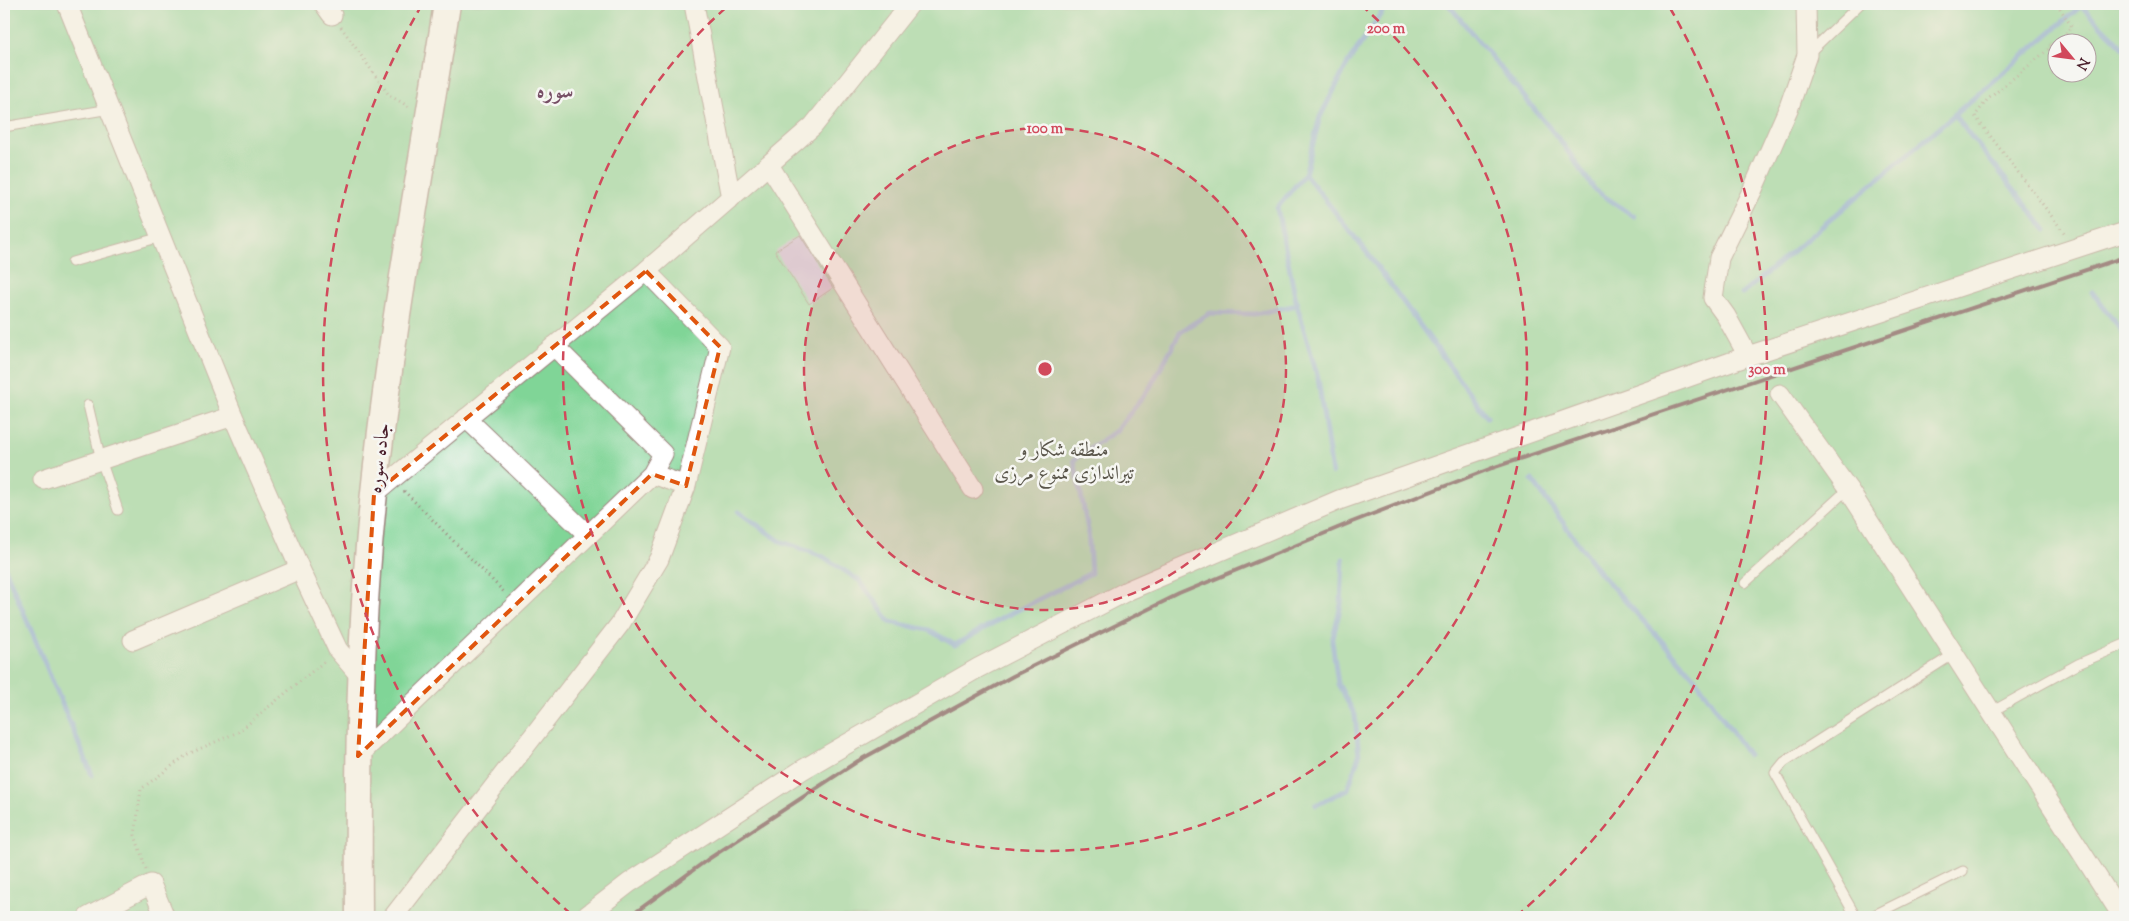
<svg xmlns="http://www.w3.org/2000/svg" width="2129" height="921" font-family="'Sorts Mill Goudy',Amiri,serif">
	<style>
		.green { fill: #80d597; stroke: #657a61; fill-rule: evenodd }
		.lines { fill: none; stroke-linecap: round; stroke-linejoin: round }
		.stream { stroke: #6e9cd6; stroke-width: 5 }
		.building { fill: #cba8d3 }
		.service-casing { stroke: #9c827c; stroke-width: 11 }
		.minor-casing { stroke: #9c827c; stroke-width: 21 }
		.secondary-casing { stroke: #9c827c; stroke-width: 29 }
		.path { stroke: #9c827c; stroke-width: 3; stroke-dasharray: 1 4; stroke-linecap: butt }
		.service { stroke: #fff; stroke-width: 9 }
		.minor { stroke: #fff; stroke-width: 19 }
		.secondary { stroke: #fff; stroke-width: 26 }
		.rail { stroke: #4a1f2b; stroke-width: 4 }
		.marked { fill: none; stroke: #e0560e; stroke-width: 4; stroke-dasharray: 10 6; stroke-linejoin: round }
		.ring { fill: none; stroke: #d1495b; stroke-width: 2.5; stroke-dasharray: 9 6 }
		.labels { text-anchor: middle; stroke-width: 5; stroke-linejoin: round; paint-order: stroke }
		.park-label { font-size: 20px; fill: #5a564b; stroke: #f6f6f2 }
		.street-label { font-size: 20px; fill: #4a1f2b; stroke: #f6f6f2 }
		.quarter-label { font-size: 22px; font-weight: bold; fill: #774f66; stroke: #f6f6f2 }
		.centre { fill: #d1495b; stroke: #f6f6f2; stroke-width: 2.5 }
		.ring-label { font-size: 15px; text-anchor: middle; font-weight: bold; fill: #d1495b; stroke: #f6f6f2; stroke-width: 5; stroke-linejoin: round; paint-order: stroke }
	</style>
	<rect width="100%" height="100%" fill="#f6f6f2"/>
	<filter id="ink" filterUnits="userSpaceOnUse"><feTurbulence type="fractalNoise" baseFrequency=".02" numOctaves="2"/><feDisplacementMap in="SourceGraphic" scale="10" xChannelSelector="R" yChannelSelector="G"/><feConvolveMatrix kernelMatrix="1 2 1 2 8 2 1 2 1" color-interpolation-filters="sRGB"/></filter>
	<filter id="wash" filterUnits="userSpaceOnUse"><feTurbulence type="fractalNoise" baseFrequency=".0096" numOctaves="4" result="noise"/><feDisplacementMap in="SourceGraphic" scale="20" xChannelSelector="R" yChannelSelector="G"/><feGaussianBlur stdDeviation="1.12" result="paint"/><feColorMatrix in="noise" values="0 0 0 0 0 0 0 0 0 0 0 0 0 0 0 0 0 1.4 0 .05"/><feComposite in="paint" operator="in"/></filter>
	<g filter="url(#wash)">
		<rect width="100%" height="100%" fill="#efe6cd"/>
		<!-- green -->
		<path class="green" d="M4,4H2125V917H4ZM2056,42H2086V72H2056Z"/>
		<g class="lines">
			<!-- stream -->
			<path class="stream" d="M1448,4L1562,143L1595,190L1634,216
				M2079,4L2125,49
				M1305,174L1368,254L1487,417
				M2046,230L1954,115L2081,6
				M2092,292L2125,335
				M1742,294L1954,115
				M1332,473L1318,378L1297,305L1277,208L1305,174L1320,117L1348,63L1386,6L1391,4
				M1532,480L1599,572L1695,678L1748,755
				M739,512L780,541L822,556L860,581L890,622L929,630L955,645L1000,619L1091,573L1088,530L1074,460L1117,430L1149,389L1181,331L1210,313L1255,314L1297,305
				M4,566L92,775
				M1316,805L1348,789L1359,756L1355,715L1338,684L1332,641L1341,605L1343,559"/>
		</g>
		<g id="blocks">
			<!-- building -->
			<path class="building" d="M800,235L833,288L809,304L775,251Z"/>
		</g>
	</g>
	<g filter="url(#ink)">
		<use href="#blocks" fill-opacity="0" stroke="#9c827c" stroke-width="1"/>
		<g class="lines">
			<defs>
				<path id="service" d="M1809,53L1860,4
					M4,127L110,109
					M72,262L161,237
					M88,405L101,460L118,510
					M1745,583L1848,489
					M1991,712L2078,664L2125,644
					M1856,917L1775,773L1784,762L1954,654
					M1870,917L1963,871"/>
				<path id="minor" d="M67,4L233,416L300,569L338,650L361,677
					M324,4L332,15
					M694,4L731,198
					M769,165L973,489
					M554,346L663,454L652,474
					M1748,356L1726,316L1713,298L1719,258L1753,189L1789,107L1807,55L1806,4
					M1780,394L1848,489L2123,917
					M466,418L588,535
					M43,479L233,416
					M374,494L646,271L813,126L910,4
					M133,640L300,569
					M358,756L652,474L686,486
					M88,917L151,884L165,917
					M393,917L620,624L659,559L686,486L720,347L646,271
					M585,917L629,883L802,770L978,668L1129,590L1339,500L1748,356L2125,232"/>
				<path id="secondary" d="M359,917C358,775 359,634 374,493C391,329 422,166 447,4"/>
			</defs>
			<!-- service casing -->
			<use href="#service" class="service-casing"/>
			<!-- minor casing -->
			<use href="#minor" class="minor-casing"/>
			<!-- secondary casing -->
			<use href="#secondary" class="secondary-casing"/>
			<!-- path -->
			<path class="path" d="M2057,4L2072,27L2057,42
				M341,27L389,95L411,108
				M2056,43L1987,100L1975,116L2066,235
				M404,491L505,593
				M146,869L135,835L141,789L188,754L238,732L326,660"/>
			<!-- service -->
			<use href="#service" class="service"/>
			<!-- minor -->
			<use href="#minor" class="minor"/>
			<!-- secondary -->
			<use href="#secondary" class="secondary"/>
			<!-- rail -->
			<path class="rail" d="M629,917L707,860L858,761L1013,676L1179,594L1352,522L1492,468L2125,257"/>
		</g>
	</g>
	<!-- marked area -->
	<path d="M0 0H2129V921H0ZM646,271L720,347L686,486L652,474L358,756L374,494Z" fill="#efe6cd" fill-opacity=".55" fill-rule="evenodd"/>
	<path class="marked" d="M646,271L720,347L686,486L652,474L358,756L374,494Z"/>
	<!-- distance rings -->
	<circle cx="1045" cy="369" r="241" fill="#d1495b" fill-opacity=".12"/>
	<g class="ring">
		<circle cx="1045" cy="369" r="241"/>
		<path d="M1361 5A482 482 0 1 1 729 5"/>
		<path d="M571 914A722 722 0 0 1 420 8M1670 8A722 722 0 0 1 1519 914"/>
	</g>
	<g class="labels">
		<!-- park labels -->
		<g class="park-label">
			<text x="1064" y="456">منطقه شکار و<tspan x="1064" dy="23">تیراندازی ممنوع مرزی</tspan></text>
		</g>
		<!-- street labels -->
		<g class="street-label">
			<text transform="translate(378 458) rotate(-83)" y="7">جاده سوره</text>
		</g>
		<!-- quarter labels -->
		<g class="quarter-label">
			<text x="555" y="98">سوره</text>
		</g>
	</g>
	<circle cx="1045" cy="369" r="8" class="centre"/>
	<g class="ring-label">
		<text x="1386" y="33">200 m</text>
		<text x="1045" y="133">100 m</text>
		<text x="1767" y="374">300 m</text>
	</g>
	<!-- margin -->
	<rect width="2129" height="921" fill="none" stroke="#f6f6f2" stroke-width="20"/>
	<!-- north arrow -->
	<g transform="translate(2072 58) rotate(119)"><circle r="24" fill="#f6f6f2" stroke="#b1a0a2"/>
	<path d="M0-4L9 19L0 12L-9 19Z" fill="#d1495b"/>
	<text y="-8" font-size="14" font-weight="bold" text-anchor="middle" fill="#4a1f2b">N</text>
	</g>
</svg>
